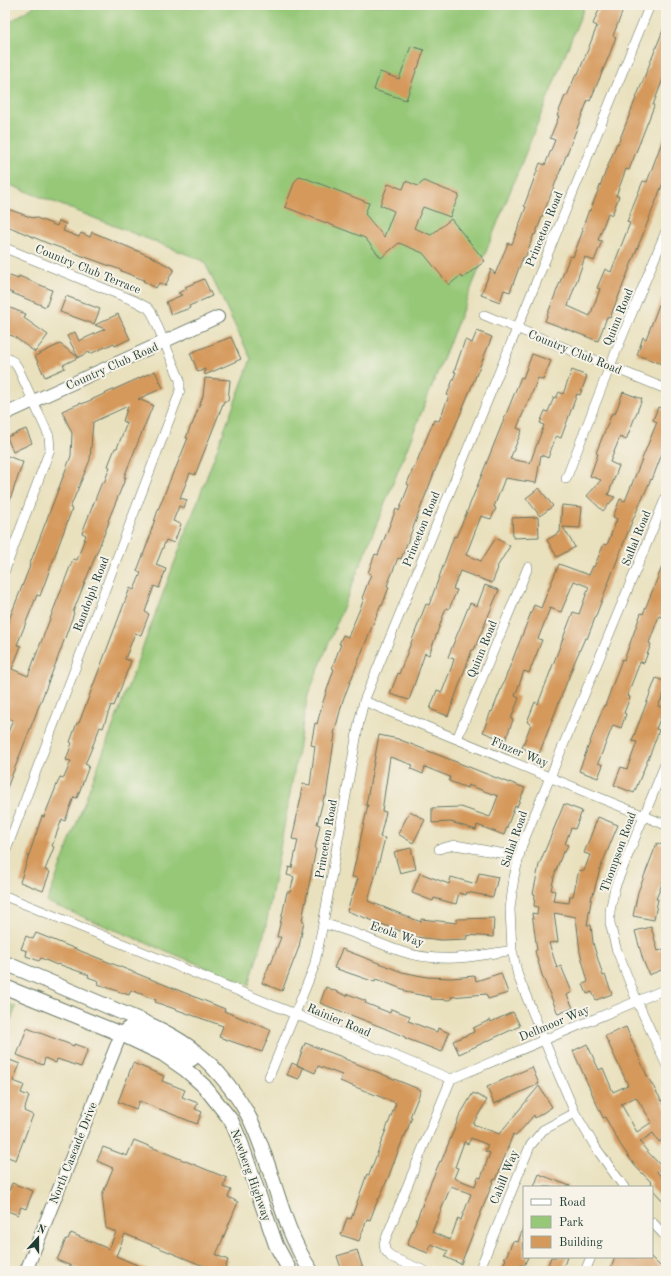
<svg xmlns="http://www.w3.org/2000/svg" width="671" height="1276" font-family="'Old Standard TT',serif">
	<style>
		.green { fill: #96c878; stroke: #5a8256 }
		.building { fill: #d5995b; fill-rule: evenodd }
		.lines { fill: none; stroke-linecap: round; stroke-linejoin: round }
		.street-casing { stroke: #667664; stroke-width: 10 }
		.secondary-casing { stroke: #667664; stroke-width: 14 }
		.primary-casing { stroke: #667664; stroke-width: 16 }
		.street { stroke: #fff; stroke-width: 9 }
		.secondary { stroke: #fff; stroke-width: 12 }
		.primary { stroke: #fff; stroke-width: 14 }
		.labels { text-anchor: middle; stroke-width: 4; stroke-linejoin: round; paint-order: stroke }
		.street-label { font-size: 12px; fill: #1f3d34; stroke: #f7f3e8 }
	</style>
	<rect width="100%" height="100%" fill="#f7f3e8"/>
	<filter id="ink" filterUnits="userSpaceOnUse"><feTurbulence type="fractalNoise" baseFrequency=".025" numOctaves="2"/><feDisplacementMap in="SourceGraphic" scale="8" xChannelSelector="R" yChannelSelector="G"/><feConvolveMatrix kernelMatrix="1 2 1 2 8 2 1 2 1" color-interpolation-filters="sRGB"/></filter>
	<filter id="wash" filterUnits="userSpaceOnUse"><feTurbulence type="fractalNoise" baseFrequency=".012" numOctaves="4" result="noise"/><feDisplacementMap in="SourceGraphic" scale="16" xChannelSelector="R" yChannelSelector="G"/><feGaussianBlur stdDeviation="0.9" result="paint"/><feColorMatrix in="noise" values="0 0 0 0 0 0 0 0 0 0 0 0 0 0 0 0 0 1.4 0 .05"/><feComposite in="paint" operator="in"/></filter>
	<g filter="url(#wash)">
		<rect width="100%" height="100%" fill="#e9e1be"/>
		<!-- green -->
		<path class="green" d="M36,5H585L308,695L265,931L249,985L47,902L251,359L204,261L5,183V25Z
			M5,1002L16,1007L5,1034Z"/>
		<g id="blocks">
			<!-- building -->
			<path class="building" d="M601,5H625L613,36L616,37L609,56L590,101L588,100L535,235L534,234L525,258L523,257L510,292L504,290L500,302L481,295L491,269L495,274L508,243L512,244L526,207L524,206L540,163L545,165L555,140L550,138L559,116H557L565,96H567L576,74H578L587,52L597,26L593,24Z
				M665,25L666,75L664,80L663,79L653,105L654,106L629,170L626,169L616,196H619L612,215L608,213L598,240L602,241L594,261L585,257L568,306L590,316L600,289L597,288L605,269L611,272L630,223L627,222L634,203L643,181L647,182L666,131V184L663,183L610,318L607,317L598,341L545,321L570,256L573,257L583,230L582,229L589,210L590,211L617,143L618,144L627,121Z
				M411,46L424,50L418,68H417L406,100L374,90L380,72L399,79Z
				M300,176L369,203L365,214L384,237L394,211L380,205L388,184L403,189L406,181L418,186L424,181L459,195L450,217L423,207L414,228L431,235L451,219L485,261L463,278L460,276L449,285L423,253L399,243L381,258L365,238L285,207L295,181Z
				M5,208L33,218L34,217L57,226L59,221L66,224L63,231L79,237L81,233L90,237L92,232L152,257L174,269L165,286L159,283L156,288L143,281L144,280L121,271V270L47,243L5,225Z
				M5,274L18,279L19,276L52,290L46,307L5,290Z
				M204,279L212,296L189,306L190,308L171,315L166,302L182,295L178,293L187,289L185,287Z
				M665,289L666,355L662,364L637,355L643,337L646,339Z
				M66,296L100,309L94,324L60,312Z
				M5,306L26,314L24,318L48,335L35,352L13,336L6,334L8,329L5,328Z
				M118,314L130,339L115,346L114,343L90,354L89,352L63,365L65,368L45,377L35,356L60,344L78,357L67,336L75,332L79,341L105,329L95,325Z
				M477,331L492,337L447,446H446L436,468L401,559L398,558L387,586L389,587L382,606L381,605L371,629L343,700L334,734H335L326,797H324L317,824L320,825L315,849H316L302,920L304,921L299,947L282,991L262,983L270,963L271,964L281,937H277L283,911L287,892H290L294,877L287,875L289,867L292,868L298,840L292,839L302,793H301L303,784L310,785L315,746L311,745L315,723L317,724L323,702L334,669L332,668L341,644H339L343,635L348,637L364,599L362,598L371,574L368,573L375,554L378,555L396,509L399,511L409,485L407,484L414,466H415L434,420L439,421L449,396L447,395L456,372H454L465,340L472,343Z
				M231,337L241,359L205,375V369L198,372L190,353Z
				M532,354L551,361L543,380L538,378L529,401H528L517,428L522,430L510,459L530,463L544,425L540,423L545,411L548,412L554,397L556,398L559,392L563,394L572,370L587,376L580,395L577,394L561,438L556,436L548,458L541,455L536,483L505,478L494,507L496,508L491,519L481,516L466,555L481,561L496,538L510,546L497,567L498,568L492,583L460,571L453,589L457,590L449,609L446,608L429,655L425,653L409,700L390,694L398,673L399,674L426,604L429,605L454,536L456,537L466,514L521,377L523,378Z
				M155,371L163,388L138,399L153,405L124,477H126L108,521L109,522L73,612L74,613L57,660L5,793V740L13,720L5,717V630L30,566H29L71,456L72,433L62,411L81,403L82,404ZM128,406L123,421L127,423L117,448H115L108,466L110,467L104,483L102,482L82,533L86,535L77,560L73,559L28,676L12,669L21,646L17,645L37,595L40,596L72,509L70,508L90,460L93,422Z
				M205,378L230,380L228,401H224L195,475L190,473L180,498L187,500L184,508L179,506L173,521L181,524L174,543L166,540L156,565L166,569L159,588L154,586L145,612L149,614L141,635L135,633L125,659L131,661L114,706L111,705L103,728L100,727L91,750L85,764L89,766L77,798L74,797L65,821L62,819L52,846L54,847L45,870L50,872L43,891L20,882L42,816L44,817L60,777L64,778L71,761L66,760L72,743L70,742L77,723H79L130,588L134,590L141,573L137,571L151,534H150L158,510L174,470H175L188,438H186L191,425H192L203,396Z
				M623,392L642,399L626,440L620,437L610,462L619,466L608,495L615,497L603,511L587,496L601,480L590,476L598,454L596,453L612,413L615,414Z
				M658,407L666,410V443L652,480L651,479L631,524L587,639L585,638L575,661L539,754L522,748L531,724L527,722L535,702L538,704L573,612L579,614L589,587L574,581L561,612L550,608L538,639L542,640L529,673L524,671L515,696L519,698L511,719L513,720L505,741L483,732L491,711L492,712L534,605L541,608L559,564L589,575L593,566L594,567L604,544L607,545L617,519L613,517L620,499L625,501L657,422L653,420Z
				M26,429L32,443L13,452L7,437Z
				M5,455L23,462L6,511L5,510Z
				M539,488L553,506L540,516L526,498Z
				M562,505L582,507L580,528L563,527L575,547L557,557L547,540L560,532Z
				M538,517L539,537L513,538L512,518Z
				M666,557V618L659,616L649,643L651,644L644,663L640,662L627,696L630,697L624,713L626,714L621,728L613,725L598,763L603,765L598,778L579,771L604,705L605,706L622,659L624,660L641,613L643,614Z
				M485,585L499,590L474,650H472L448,716L430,709L437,690L442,692L452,666L454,659L448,657L470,603L477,606Z
				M656,678L666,682V690L658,706L664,708L656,729L659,730L651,752L634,793L614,785L621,767L627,769L637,742L632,741Z
				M379,735L398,739L474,769L509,783V782L525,788L517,807L515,806L504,835L477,825L476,830L451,822L432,823V808L461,807L490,817L498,796L468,785L467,788L449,781L450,777L425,767L423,774L411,769L413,765L390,757L382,811L386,812L380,837L385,838L380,858L368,901L421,922V919L457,923V919L494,918L493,937L467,935V939L441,940L416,937L347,911L358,878L352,877L368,805H366Z
				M564,804L582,811L575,829L571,828L565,844L568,845L565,852H563L555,873L551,890L555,891L553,901L569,903L570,896H573L579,870L584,871L590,855L584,853L598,817L618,825L600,869L593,895H592L587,925H591L593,943L603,976L605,975L612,994L596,1000L592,992L587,994L583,984L588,982L580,952L576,917L554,913L558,942L549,943L557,968L561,966L572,992L567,995L573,1008L558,1014L542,975L535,951L537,950L532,913L537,914L538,907L534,906L535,894H533L539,865Z
				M410,811L425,820L413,843L398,834Z
				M657,843L666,846V874L656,899H658L654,920L633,916L638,892Z
				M411,848L416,869L400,873L394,852Z
				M420,873L449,884L451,877L476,884L479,873L498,877L493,897L467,892L466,895L459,893L456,904L434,898L433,901L412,893Z
				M651,927L658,951L664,949L666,954V968L649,975L643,960L635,931Z
				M36,933L225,1009L224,1011L271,1030L262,1052L219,1037L223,1026L155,1002L156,1000L131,990L129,995L106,987L98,984L99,981L88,977L89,975L58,964L57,965L41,958L39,961L26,956L27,951L21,949L26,936L33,939Z
				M342,949L402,972L427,977L451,978L475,976L476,981L501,973L508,993L488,999L486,994L451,997V1000L431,999V997L405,992V990L376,979L375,982L334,968Z
				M326,987L347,996L348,994L366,1001L365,1003L390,1013L391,1009L410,1016L408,1021L437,1032L438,1028L449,1033L442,1052L405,1038V1037L384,1028L320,1003Z
				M513,1012L520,1026L459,1054L453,1041L474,1032L473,1028L490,1020L491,1022Z
				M626,1027L647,1076L666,1108V1137L659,1142L653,1133L640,1142L646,1150L662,1167L657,1172L666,1181V1204L652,1189V1187L649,1186L652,1183L635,1166L620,1144L605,1117L603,1118L573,1051L587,1044L599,1070L603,1068L613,1092L628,1085L605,1036ZM636,1097L652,1122L637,1132L621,1104Z
				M27,1028L74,1046V1044L88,1049L81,1067L57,1059L56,1063L45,1058L43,1065L17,1055Z
				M305,1043L345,1058V1059L421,1090L410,1117H412L405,1136H404L388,1178L379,1199H378L370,1220L367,1219L359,1241L341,1235L347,1218L351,1219L367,1174L369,1175L396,1103L340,1081L342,1075L318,1066L315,1073L297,1065Z
				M7,1059L20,1064L13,1081L24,1085L21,1093L29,1096L24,1111L33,1115L16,1160L5,1156V1064Z
				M133,1063L164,1076L162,1081L185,1090L182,1097L198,1103L195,1109L202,1112L197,1124L139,1101L136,1109L118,1102Z
				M292,1063L303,1068L299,1079L287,1075Z
				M532,1067L539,1084L494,1104L487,1087Z
				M539,1086L552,1107L535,1118L534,1115L516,1136L513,1134L496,1180L494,1179L461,1264L445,1257L448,1251L431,1244L428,1253L407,1245L431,1182L440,1161L441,1162L460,1115L473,1093L487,1100L473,1124L499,1134ZM471,1138L488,1145L485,1151L490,1153L481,1178L478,1177L475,1186L454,1178L458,1168L455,1167L464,1142L468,1144ZM451,1186L471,1194L461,1220L458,1218L450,1240L432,1232Z
				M134,1140L227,1178L223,1187L231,1190L228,1197L238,1202L216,1255L228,1260L224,1271H216L125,1234L116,1256L151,1271H83L57,1260L66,1239H68L71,1233L109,1249L116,1232L106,1228L102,1195L113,1168L97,1161L103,1147L127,1156Z
				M539,1174L570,1186V1187H534Z
				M12,1183L33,1191L26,1209L21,1207L18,1215L5,1210V1202Z
				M523,1228L524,1257H528L524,1266L520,1265L518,1271H500L506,1259L503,1257H506L513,1241L518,1242Z
				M357,1250L363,1269L356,1271H342L337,1256Z
				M551,1257H567L562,1271H546Z
				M615,1257H651L665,1271H610Z"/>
		</g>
	</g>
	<g filter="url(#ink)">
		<use href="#blocks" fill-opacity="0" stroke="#667664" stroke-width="1"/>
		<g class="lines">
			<defs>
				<path id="street" d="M5,248L135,301L148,308L152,313L180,380V390L178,397L5,853
					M484,315L666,389
					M5,357L14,362L18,368L49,436L50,449L5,570
					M566,479L610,366L666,231
					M364,701L666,825
					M457,739L528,567
					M666,762L615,887L610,911V923L616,948L637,1001L666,1064
					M439,849L454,845L461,846L505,854L518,860
					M5,896L295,1014L451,1079
					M323,924C350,929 374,942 400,951C437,964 475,957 512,950
					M269,1077L314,967L323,924L359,722L364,701L650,5
					M451,1079L666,989
					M624,1187L596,1148L575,1113L544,1040L518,976L512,950L510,909L514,877L522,845L666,497
					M652,1222L666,1237
					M425,1271L391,1257L385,1250L384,1243L451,1079
					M479,1271L530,1146L543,1130L575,1113
					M585,1271L591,1257"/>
				<path id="secondary" d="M5,414L218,317
					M26,1271L121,1034"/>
				<path id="primary" d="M5,963C40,978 74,992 109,1007C139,1020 172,1032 197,1053C216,1067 240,1098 250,1119C274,1168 280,1225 311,1271
					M5,987L121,1034L163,1054L186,1070L204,1086L231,1120L241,1143L276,1245L290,1271
					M121,1034L129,1028L159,1041L192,1059"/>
			</defs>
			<!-- street casing -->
			<use href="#street" class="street-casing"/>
			<!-- secondary casing -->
			<use href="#secondary" class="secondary-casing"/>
			<!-- primary casing -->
			<use href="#primary" class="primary-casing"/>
			<!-- street -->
			<use href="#street" class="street"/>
			<!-- secondary -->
			<use href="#secondary" class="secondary"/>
			<!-- primary -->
			<use href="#primary" class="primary"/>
		</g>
	</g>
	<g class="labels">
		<!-- street labels -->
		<g class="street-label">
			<text transform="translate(544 229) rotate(-68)" y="4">Princeton Road</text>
			<text transform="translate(88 269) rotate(22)" y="4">Country Club Terrace</text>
			<text transform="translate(618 317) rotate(-68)" y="4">Quinn Road</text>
			<text transform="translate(575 352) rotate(22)" y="4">Country Club Road</text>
			<text transform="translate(112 366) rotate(-24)" y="4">Country Club Road</text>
			<text transform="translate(421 529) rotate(-68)" y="4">Princeton Road</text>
			<text transform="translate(636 538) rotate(-68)" y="4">Sallal Road</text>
			<text transform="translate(91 594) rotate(-69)" y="4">Randolph Road</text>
			<text transform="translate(482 649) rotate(-68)" y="4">Quinn Road</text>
			<text transform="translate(520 752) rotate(22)" y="4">Finzer Way</text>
			<text transform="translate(326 839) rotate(-80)" y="4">Princeton Road</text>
			<text transform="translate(514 839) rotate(-71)" y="4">Sallal Road</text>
			<text transform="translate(618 852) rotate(-70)" y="4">Thompson Road</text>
			<text transform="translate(397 934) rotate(19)" y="4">Ecola Way</text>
			<text transform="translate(339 1020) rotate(23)" y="4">Rainier Road</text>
			<text transform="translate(554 1023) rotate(-23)" y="4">Dellmoor Way</text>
			<text transform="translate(73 1153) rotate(-68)" y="4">North Cascade Drive</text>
			<text transform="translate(251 1175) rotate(70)" y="4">Newberg Highway</text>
			<text transform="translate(504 1177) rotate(-68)" y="4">Cahill Way</text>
		</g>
	</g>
	<!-- margin -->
	<rect width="671" height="1276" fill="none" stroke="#f7f3e8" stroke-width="20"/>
	<!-- legend -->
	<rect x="523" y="1186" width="130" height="72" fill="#f7f3e8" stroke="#a1aaa0"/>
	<rect x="531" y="1199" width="20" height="6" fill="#ffffff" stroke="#a1aaa0"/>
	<text x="559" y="1206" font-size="12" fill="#1f3d34">Road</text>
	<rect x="531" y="1216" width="20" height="12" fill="#96c878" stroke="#a1aaa0"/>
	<text x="559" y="1226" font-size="12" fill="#1f3d34">Park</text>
	<rect x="531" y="1236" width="20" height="12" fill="#d5995b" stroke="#a1aaa0"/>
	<text x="559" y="1246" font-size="12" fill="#1f3d34">Building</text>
	<!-- north arrow -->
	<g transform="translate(38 1238) rotate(21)" stroke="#f7f3e8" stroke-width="3" paint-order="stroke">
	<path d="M0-3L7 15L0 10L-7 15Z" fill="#1f3d34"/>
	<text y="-6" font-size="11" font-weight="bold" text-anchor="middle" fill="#1f3d34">N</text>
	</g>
</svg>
